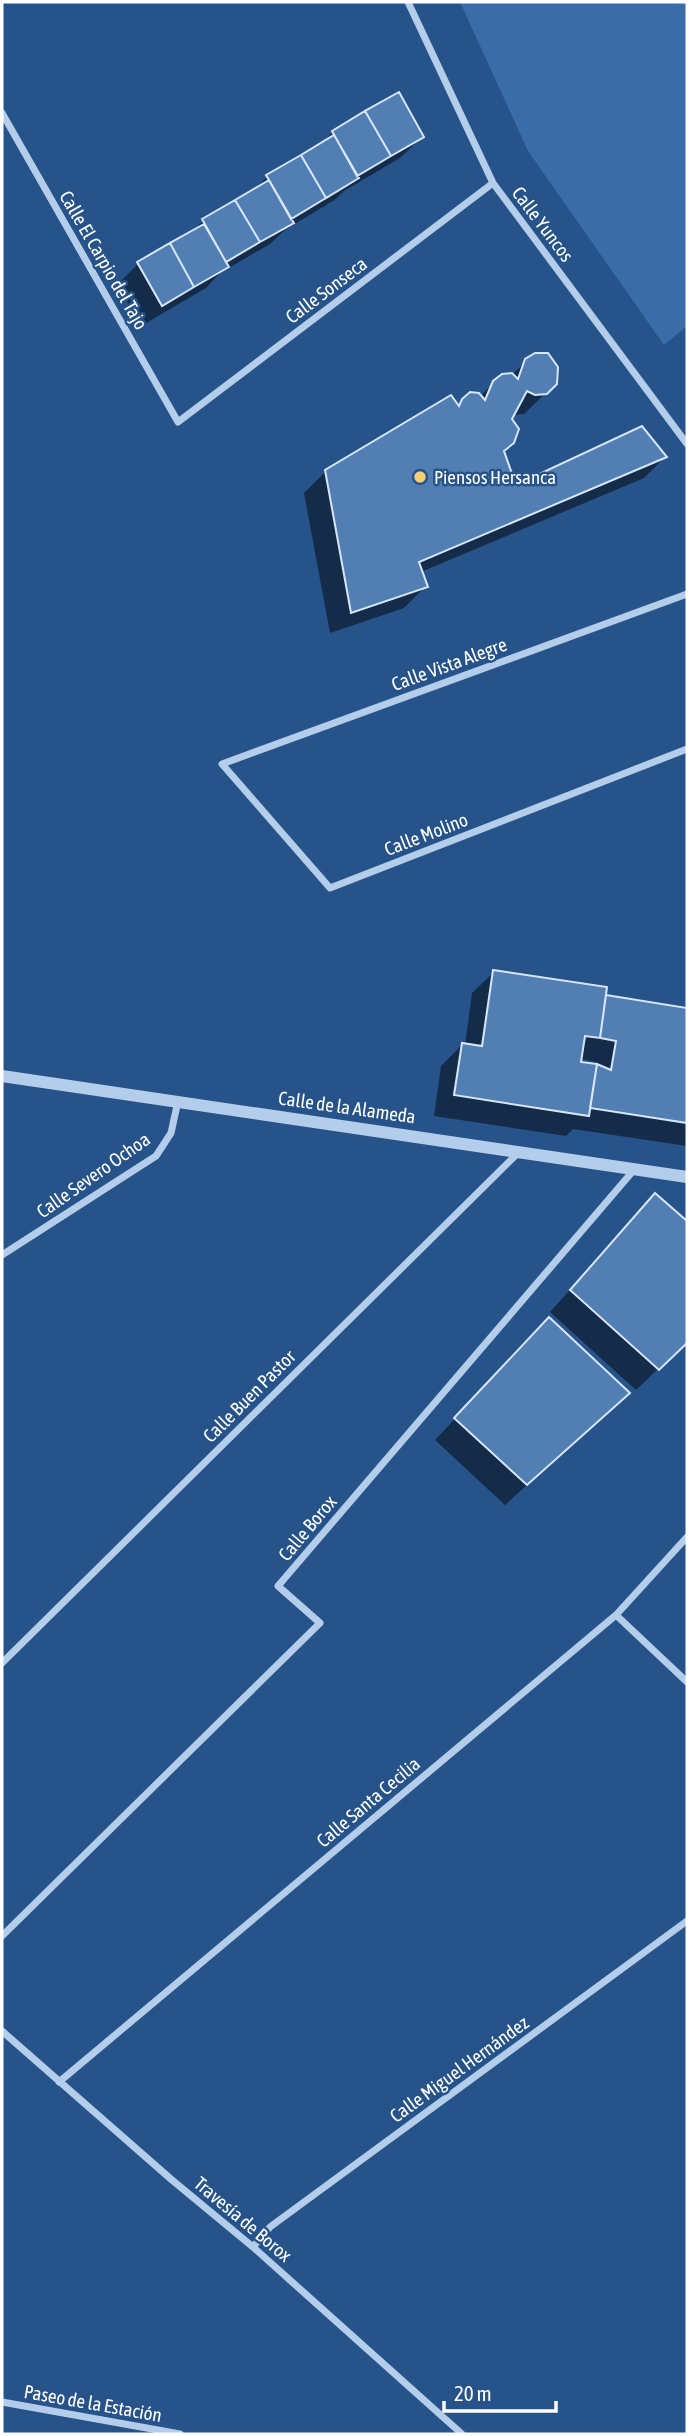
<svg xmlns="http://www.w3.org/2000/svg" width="689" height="2436" font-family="'Asap Condensed',sans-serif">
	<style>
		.green { fill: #3a6da7 }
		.shadow { fill: #0007; fill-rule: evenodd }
		.building { fill: #527fb3; stroke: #d7e6f7; stroke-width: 2 }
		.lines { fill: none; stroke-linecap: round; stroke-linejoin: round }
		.minor { stroke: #b3cdea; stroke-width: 7 }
		.tertiary { stroke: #b3cdea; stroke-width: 12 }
		.poi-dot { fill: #f3cd78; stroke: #26538a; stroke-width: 2.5 }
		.labels { text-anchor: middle; stroke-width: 5; stroke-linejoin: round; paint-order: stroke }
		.street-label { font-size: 19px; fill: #fff; stroke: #26538a }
		.poi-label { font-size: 19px; fill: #fff; stroke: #26538a; text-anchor: start }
	</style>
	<rect width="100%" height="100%" fill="#26538a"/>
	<!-- green -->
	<path class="green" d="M460,2H687V326L664,345L528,151Z"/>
	<!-- shadow -->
	<path class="shadow" d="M333,132L422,137L400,158L344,191L336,199L285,230L270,244L220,273L206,288L141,326L117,285L138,264L190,233L203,221L251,193L267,177L318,147Z
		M526,361L556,383L524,414L512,415L510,419L513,442L503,453L515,487L665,457L644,478L421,572L426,586L404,608L330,633L304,493L326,471L457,406L463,400L480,397L494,382L512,375Z
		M494,972L604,996L687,1009V1146L573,1129L566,1136L434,1116L441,1066L462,1045H465L472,993ZM580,1059L595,1062V1067L579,1063Z
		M656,1195L687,1224V1341L636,1390L550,1312Z
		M528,1341L628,1393L505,1505L435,1440Z"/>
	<!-- building -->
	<path class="building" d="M399,92L424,137L391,156L365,111Z
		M365,111L391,156L357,176L332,131Z
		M334,135L359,178L326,198L301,155Z
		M301,155L326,198L291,219L266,175Z
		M269,180L294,223L260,242L235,200Z
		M235,200L260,242L226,262L202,219Z
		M204,224L229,267L194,287L170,243Z
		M170,243L194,287L162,306L137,262Z
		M535,353H548L558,367L557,384L547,394L535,395L527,391L512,419L519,429L514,443L504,451L516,485L642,426L667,457L419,562L428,587L351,613L325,470L451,395L459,406L462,399L470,392L479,393L485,400L493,381L502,374L512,373L518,379L525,359Z
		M493,970L607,987L600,1038L585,1036L581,1062L597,1064L589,1116L454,1095L462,1043L482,1046Z
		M606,995L687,1008V1123L590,1108L597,1064L611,1070L616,1041L600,1038Z
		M655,1193L687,1221V1343L659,1370L570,1290Z
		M549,1317L630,1393L527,1485L454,1418Z"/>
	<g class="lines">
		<!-- minor -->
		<path class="minor" d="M408,2L493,183L687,444
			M2,113L178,422L493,183
			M687,594L222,764L330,888L687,749
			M2,1255L156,1156L171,1133L178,1101
			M616,1615L687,1682
			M2,1663L519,1152
			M2,1936L320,1623L278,1586L633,1171
			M2,2031L172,2180L253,2247L462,2434
			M59,2082L616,1615L687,1537
			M253,2247L270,2227L687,1921
			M2,2402L180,2434"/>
		<!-- tertiary -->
		<path class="tertiary" d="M2,1076L687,1177"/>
	</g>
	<!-- markers -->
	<circle class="poi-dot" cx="420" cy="477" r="7"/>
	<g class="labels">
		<!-- street labels -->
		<g class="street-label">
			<text transform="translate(543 224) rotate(53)" y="7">Calle Yuncos</text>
			<text transform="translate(104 260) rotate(60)" y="7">Calle El Carpio del Tajo</text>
			<text transform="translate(326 290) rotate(-37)" y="7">Calle Sonseca</text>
			<text transform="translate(449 664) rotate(-20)" y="7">Calle Vista Alegre</text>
			<text transform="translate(426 834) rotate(-21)" y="7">Calle Molino</text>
			<text transform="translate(347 1107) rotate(8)" y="7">Calle de la Alameda</text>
			<text transform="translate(93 1175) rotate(-35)" y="7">Calle Severo Ochoa</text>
			<text transform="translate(249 1396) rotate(-45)" y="7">Calle Buen Pastor</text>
			<text transform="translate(307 1528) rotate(-50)" y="7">Calle Borox</text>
			<text transform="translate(368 1802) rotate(-40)" y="7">Calle Santa Cecilia</text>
			<text transform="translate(459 2069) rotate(-36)" y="7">Calle Miguel Hernández</text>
			<text transform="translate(243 2219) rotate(40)" y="7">Travesía de Borox</text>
			<text transform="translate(93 2403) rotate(10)" y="7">Paseo de la Estación</text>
		</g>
		<!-- poi labels -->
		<g class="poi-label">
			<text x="434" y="484">Piensos Hersanca</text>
		</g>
	</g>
	<!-- border -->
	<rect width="689" height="2436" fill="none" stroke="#ffffff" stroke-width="7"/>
	<!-- scale -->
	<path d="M444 2401v10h112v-10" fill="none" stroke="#ffffff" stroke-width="3.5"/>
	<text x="454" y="2401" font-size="21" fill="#ffffff" stroke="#26538a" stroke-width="5" paint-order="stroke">20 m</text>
</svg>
